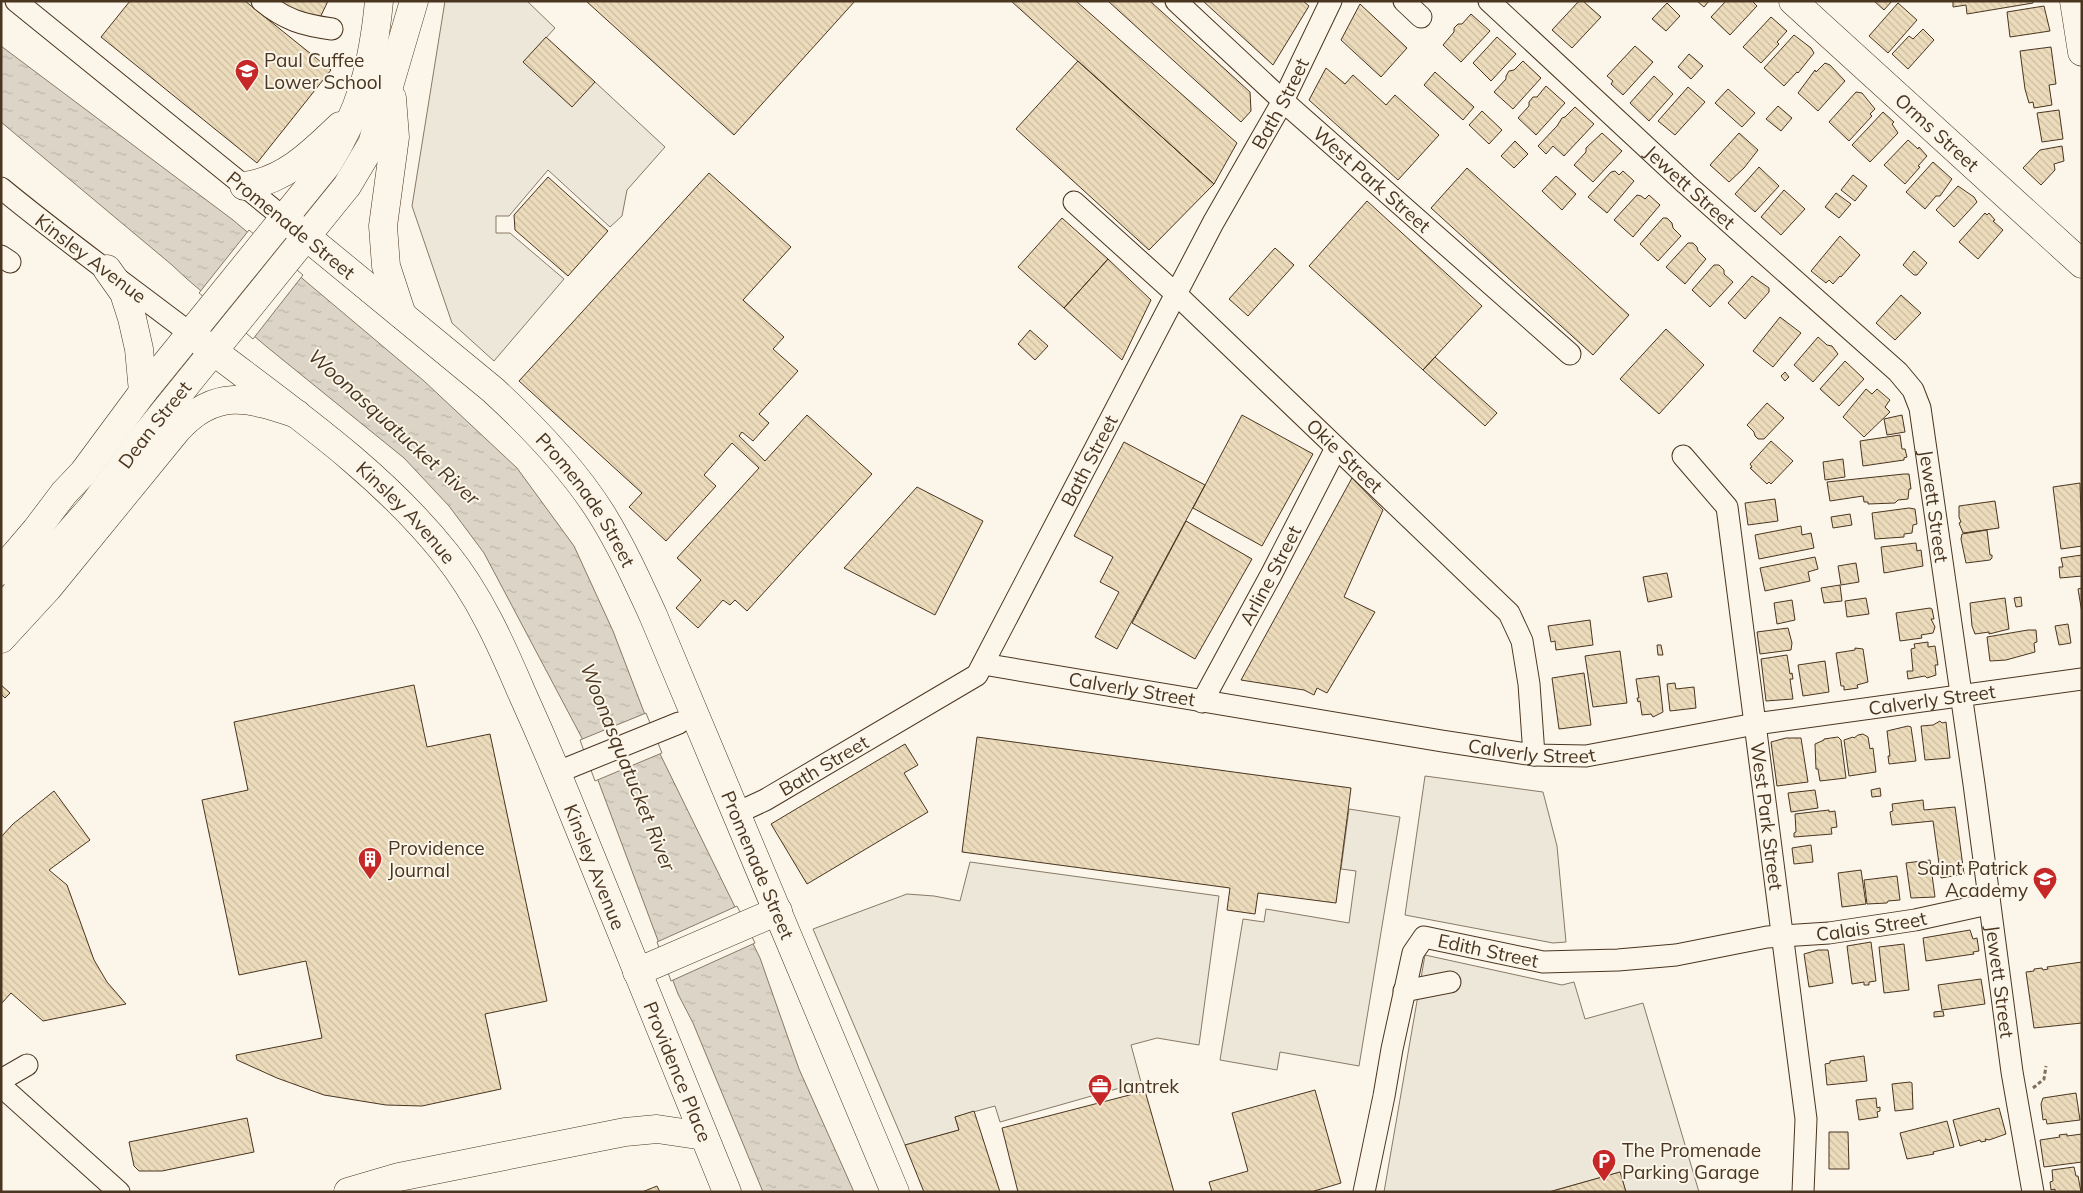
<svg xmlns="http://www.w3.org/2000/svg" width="2083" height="1193" font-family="Mulish,sans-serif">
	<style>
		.parking { fill: #ede7d9; stroke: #887966 }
		.water { fill: url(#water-ripples); stroke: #887966 }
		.pier { fill: #fbf6e9; stroke: #887966 }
		.building { fill: url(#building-back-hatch); stroke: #4a3520 }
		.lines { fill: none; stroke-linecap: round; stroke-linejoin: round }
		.minor-casing { stroke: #4a3520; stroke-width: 23 }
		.major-casing { stroke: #4a3520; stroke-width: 29 }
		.highway-casing { stroke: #4a3520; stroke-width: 29 }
		.path { stroke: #7f6f5c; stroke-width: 3; stroke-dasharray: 4 2.5; stroke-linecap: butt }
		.minor { stroke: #fbf6e9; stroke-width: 21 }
		.major { stroke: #fbf6e9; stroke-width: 28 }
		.highway { stroke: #fbf6e9; stroke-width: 28 }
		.labels { text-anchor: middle; stroke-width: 4; stroke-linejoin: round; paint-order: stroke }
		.poi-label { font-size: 19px; fill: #4a3520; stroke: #fbf6e9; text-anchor: start }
		.street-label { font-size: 19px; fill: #4a3520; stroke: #fbf6e9 }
		.water-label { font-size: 20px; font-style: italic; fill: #4a3520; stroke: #fbf6e9 }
	</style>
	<defs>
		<pattern id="water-ripples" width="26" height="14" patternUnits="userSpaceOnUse" patternTransform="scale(1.25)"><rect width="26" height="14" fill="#dcd4c6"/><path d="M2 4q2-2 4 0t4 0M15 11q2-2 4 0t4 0" fill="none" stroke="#beb7aa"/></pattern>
		<pattern id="building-back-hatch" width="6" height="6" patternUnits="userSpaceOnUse" patternTransform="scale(1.25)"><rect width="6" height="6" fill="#ecdcbc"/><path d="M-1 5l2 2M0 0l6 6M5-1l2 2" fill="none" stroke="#ccbda1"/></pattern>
	</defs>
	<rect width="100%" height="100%" fill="#fbf6e9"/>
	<!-- parking -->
	<path class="parking" d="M445,1H527L555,28L524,62L595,82L665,147L627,190L622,216L610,227L548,170L509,216H496V233H510L564,279L494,361L452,323L412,206Z
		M1425,776L1543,792L1557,846L1566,942L1553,943L1405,915Z
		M1349,809L1400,817L1359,1066L1280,1052L1277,1070L1220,1060L1243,919L1264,922L1266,909L1349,923L1356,871L1341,869Z
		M970,862L1219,896L1199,1045L1157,1038L1131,1045L1141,1082L1000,1122L995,1106L955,1117L959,1130L905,1145L813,929L907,894L934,896L960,901Z
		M1425,955L1562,985L1574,982L1585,1019L1643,1003L1699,1192H1626L1620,1172L1549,1192H1384Z"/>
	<!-- water -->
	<path class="water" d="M1,46L233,220L424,381L517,468L574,546L613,631L660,754L760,958L799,1069L854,1192H763L693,1023L678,994L583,740L484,553L449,506L404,458L267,347L187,279L172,265L1,122Z"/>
	<!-- pier -->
	<path class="pier" d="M249,230L303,275L253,339L199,293Z
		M646,713L662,753L595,781L580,740Z
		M737,906L755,943L671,981L657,942Z"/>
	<!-- building -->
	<path class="building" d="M130,1H245L331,70L257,163L101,37Z
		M275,1H328L317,24Z
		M586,1H855L734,135Z
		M1011,1H1076L1237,143L1214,184Z
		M1108,1H1150L1250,92L1251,111L1241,122Z
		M1203,1H1303L1309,6L1273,65Z
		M1579,1H1583L1601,17L1572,48L1552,30Z
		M1697,1H1709L1704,7Z
		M1726,1H1752L1757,6L1730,35L1711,17Z
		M1874,1H1892L1884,10Z
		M1953,1H2033V3L1967,14L1966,5L1953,7Z
		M1667,3L1680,16L1666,31L1652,19Z
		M1898,3L1917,20L1888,53L1869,36Z
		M1360,4L1407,48L1381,77L1341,40Z
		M2044,6L2050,31L2010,37L2007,12Z
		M1471,14L1490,31L1461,62L1443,45L1454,32V28L1458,24H1462Z
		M1771,17L1787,31L1777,42L1779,44L1761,63L1743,47Z
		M1923,29L1934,40L1908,69L1892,54L1909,36L1913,39Z
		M1794,35L1811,48L1814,53L1798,73L1797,72L1784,86L1764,68Z
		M546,37L595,82L572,107L523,62Z
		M1497,37L1516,54L1491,81L1473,63Z
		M1635,46L1653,62L1623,95L1611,84L1613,81L1607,76Z
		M2051,47L2056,84L2049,85L2052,105L2034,108L2033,102L2029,103L2025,89L2020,51Z
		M1689,54L1703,66L1691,79L1678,67Z
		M1078,61L1214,184L1149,250L1016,129Z
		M1523,61L1541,78L1513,109L1494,92L1506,79V76L1509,71L1514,70Z
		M1825,63L1830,65L1845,81L1818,111L1798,93L1815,70L1816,72Z
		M1326,68L1345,84L1353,75L1386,105L1395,95L1439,135L1398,180L1309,100Z
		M1435,72L1474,107L1463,120L1424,85Z
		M1654,76L1673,94L1649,121L1630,103Z
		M1546,86L1565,103L1536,135L1518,118L1529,106V102L1533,97H1537Z
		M1688,87L1705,102L1675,135L1658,121Z
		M1728,89L1755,113L1742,127L1715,103Z
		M1856,92L1862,93L1875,109L1870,114L1872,116L1849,141L1829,122Z
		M1778,106L1792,118L1781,131L1766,119Z
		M1575,107L1594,124L1564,156L1553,146L1546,154L1538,146L1557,126L1562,118L1565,117Z
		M2059,110L2063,139L2042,142L2037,113Z
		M1482,111L1502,130L1489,144L1469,125Z
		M1883,112L1894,122L1892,124L1898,133L1870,162L1852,145Z
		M1602,133L1622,151L1593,182L1574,165L1586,152V148Z
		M1739,133L1758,150L1744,168L1729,182L1710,165Z
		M1908,140L1918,149L1919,147L1927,156L1918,166L1920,167L1905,184L1884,165Z
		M1515,141L1528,154L1514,168L1501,156Z
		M2062,146L2064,161L2054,164L2055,170L2041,185L2023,168L2040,150Z
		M1933,162L1952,179L1940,196H1936L1925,209L1906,192Z
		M1759,167L1779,186L1755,212L1735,194Z
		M1467,168L1629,315L1593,355L1431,208Z
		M1615,171L1619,175L1623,171L1634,181L1607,213L1588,197L1611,172Z
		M709,173L791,247L743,300L784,337L773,349L798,371L759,414L769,423L753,441L742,432L739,436L765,461L807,415L872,474L747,611L735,600L730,605L723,600L698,628L676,608L701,580L677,558L759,468L732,443L704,475L716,486L666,541L629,507L642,493L519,381Z
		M1853,175L1867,186L1855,201L1841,190Z
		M1556,176L1576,194L1562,210L1542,191Z
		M548,177L608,231L568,276L515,230L514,215Z
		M1958,186L1974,197L1977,202L1954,227L1936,210Z
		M1784,190L1805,209L1781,235L1761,217Z
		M1836,193L1851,204L1839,218L1825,207Z
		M1637,195L1641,196L1645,199L1649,195L1660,205L1633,237L1614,220Z
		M1367,201L1482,306L1423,370L1309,266Z
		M1985,213L1987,215L1989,213L1995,220L1993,221L2003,230L1978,259L1959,242Z
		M1062,218L1108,259L1064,308L1018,267Z
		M1663,218H1667L1672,223L1673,228L1681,236L1658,261L1640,244Z
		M1840,236L1860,255L1841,277L1840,276L1833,284L1829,280L1826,283L1811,271Z
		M1688,243H1693L1697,247L1698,251L1706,259L1685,284L1666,267Z
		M1275,248L1294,265L1248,316L1229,299Z
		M1914,251L1927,263L1917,275H1914L1903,265Z
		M1108,259L1151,300L1122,360L1064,308Z
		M1714,265H1719L1724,270V274L1733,282L1710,307L1692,290Z
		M1752,276L1769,288V292L1745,319L1728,303Z
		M1901,295L1921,313L1895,340L1876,323Z
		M1780,317L1801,333L1773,367L1753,351Z
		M1666,329L1704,365L1659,414L1620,379Z
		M1030,330L1048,346L1035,360L1018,344Z
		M1818,337L1827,345L1832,346L1838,354L1813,382L1794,365Z
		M1435,357L1497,413L1485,426L1423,370Z
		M1845,361L1864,379L1839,406L1820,389Z
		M1785,372L1789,377L1785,381L1781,376Z
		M1866,389L1872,394L1877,389L1890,400L1885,407L1890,412L1864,437L1843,417Z
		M1767,403L1784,418L1764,439H1758L1755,436L1754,432L1747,425Z
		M1242,415L1313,454L1262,546L1193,508Z
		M1902,415L1905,432L1887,435L1884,419Z
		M1900,435L1902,449H1905L1907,457L1904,458V460L1863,466L1860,441Z
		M1771,441L1793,461L1771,484L1769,482L1767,484L1750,468L1752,467L1750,464Z
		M1124,442L1205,485L1117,649L1095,637L1119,592L1100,582L1113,557L1074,536Z
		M1843,459L1845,477L1825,480L1823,462Z
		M1904,474H1909L1911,489H1909L1908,499L1898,500L1895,503L1868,504V502H1864L1863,496L1830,501L1827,482Z
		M1352,478L1383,510L1344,597L1375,612L1327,693L1317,688L1314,695L1304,690L1241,680Z
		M2080,483L2082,546L2061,549L2053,487Z
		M917,487L983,521L935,615L844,568Z
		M1775,499L1778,521L1748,525L1745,503Z
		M1995,501L1999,528L1963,533L1959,523L1961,522L1959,517V506Z
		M1909,508L1915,509L1917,524L1913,525L1912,533L1904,534V537L1875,539L1872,513Z
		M1850,514L1852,525L1833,528L1831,517Z
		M1186,521L1252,559L1195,659L1132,623Z
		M1801,526L1802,535L1811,533L1814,548L1759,559L1755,535Z
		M1987,530L1990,555H1992V558L1990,560L1966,563L1961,539L1962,534Z
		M1916,543L1917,551L1921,550L1923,566L1884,573L1881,547Z
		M2082,555V576L2060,578L2059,567H2063L2061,558Z
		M1815,557L1818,569L1808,572L1810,581L1765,591L1760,568Z
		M1856,563L1859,582L1841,585L1838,566Z
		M1667,573L1672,597L1648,602L1643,577Z
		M1840,585L1842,601L1824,603L1821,588Z
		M2082,588V613L2078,589Z
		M2021,597L2022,606L2016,607L2014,598Z
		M1866,598L1869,614L1847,617L1845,601Z
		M2005,598L2009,629L1989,634V632L1975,634L1972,626L1970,603Z
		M1792,600L1795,620L1777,624L1774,603Z
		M1930,608L1932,609L1934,619H1931L1935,627L1933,633L1921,635L1922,638L1900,641L1896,613Z
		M1590,620L1593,645L1556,650L1555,641L1551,642L1548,626Z
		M2068,624L2071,643L2059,645L2055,626Z
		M1788,628L1792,643L1791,650L1760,654L1757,632Z
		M2028,630H2036L2037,642L2034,643L2035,652L2006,660L1990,661L1987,637Z
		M1928,642V647L1935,646L1938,665H1935L1936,675L1927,678L1925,676L1908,679L1907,671H1913L1911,649L1915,648L1914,644Z
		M1657,645H1661L1663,655H1658Z
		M1855,648L1863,649L1868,682L1857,685L1858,688L1844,690V686H1841L1836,653L1855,650Z
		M1620,651L1627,703L1593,707L1585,656Z
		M1787,655L1790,674L1792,673L1793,679H1790L1793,699L1766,701L1761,659Z
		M1825,661L1829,692L1803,696L1798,665Z
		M1584,673L1591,725L1559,729L1552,678Z
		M1659,676L1663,712L1653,717L1651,714L1642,715L1640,701L1638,702L1637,698H1639L1636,679Z
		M1675,683L1676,689L1694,687L1696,708L1670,711L1667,684Z
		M1,685L10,693L5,698L1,694Z
		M414,685L427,747L490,734L547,1001L485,1014L501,1089L422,1106L386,1105L324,1095L277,1078L237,1060L236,1055L322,1038L306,961L239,975L202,800L248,790L234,722Z
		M1940,721L1942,723L1946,722L1950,758L1925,760L1921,726L1933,725Z
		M1908,726L1911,727L1916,761L1889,764L1888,756H1890L1887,731Z
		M1863,734L1868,737L1870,749L1873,748L1876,772L1849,776L1844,740L1853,737L1854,738L1858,735Z
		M977,737L1351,788L1336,903L1258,893L1255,914L1227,910L1230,888L962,852Z
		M1838,737L1841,740L1846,778L1820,781L1818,769H1816L1815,744L1824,740V739Z
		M1786,738H1801L1808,782L1777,786L1771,742Z
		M905,744L918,765L904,773L928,812L807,884L771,824Z
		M1880,788L1881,796L1872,797L1871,790Z
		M1815,790L1818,808L1791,812L1788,793Z
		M54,791L90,840L49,870L67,885L94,960L107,982L126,1004L43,1021L11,993L1,1004V837L13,824Z
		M1923,800L1924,810L1955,807L1964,874L1941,878L1933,821L1892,825L1890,812L1893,811L1892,804Z
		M1829,810V812L1835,811L1837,827L1831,828L1832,834L1794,837V833L1796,832L1795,814Z
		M1811,845L1813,862L1794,864L1792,848Z
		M1930,860L1935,897L1911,898L1906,863Z
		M1861,870L1866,904L1842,907L1838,873Z
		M1897,876L1900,900L1888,901L1887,903L1867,904L1864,880Z
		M1970,930L1973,939L1977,938L1979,951L1973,952L1974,954L1926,961L1923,938Z
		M1871,942L1876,981L1869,982V985H1864V982L1852,984L1847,946Z
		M1904,944L1909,990L1884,993L1879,947Z
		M1818,950H1828L1833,983L1809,987L1804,954Z
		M2082,962V1023L2034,1028L2026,972L2034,971V969L2042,968L2043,970L2048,969L2047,967Z
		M1981,979L1985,1004L1942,1010L1938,985Z
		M1943,1011L1944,1016L1934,1017V1012Z
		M1864,1056L1867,1081L1827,1085L1825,1064L1830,1063V1061Z
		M1910,1082L1912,1083L1913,1109L1895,1111L1892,1084Z
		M1315,1090L1341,1183L1311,1192H1212L1209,1182L1248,1171L1232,1113Z
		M1145,1091L1174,1192H1018L1002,1128Z
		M2076,1093L2080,1120L2047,1124L2046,1119L2043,1120L2041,1104L2043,1098Z
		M1876,1098L1877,1108L1880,1107V1111L1877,1112L1878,1117L1859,1120L1856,1100Z
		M1999,1108L2006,1134L1989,1140L1985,1139L1986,1141L1981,1142L1980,1140L1960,1146L1953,1120Z
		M974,1111L1000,1192H924L905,1145L959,1130L955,1117Z
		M247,1118L254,1152L162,1171H139L134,1166L129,1142Z
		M1947,1121L1954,1147L1933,1152L1934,1154L1907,1159L1900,1133Z
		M1829,1132H1848L1849,1169H1829Z
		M2067,1134V1136L2082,1134V1162L2044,1167L2040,1140L2060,1137L2059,1135Z
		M2074,1167L2076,1176H2078L2081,1192H2055V1189L2051,1190L2050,1182L2053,1181L2052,1170Z
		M1620,1172L1626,1192H1549Z
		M657,1186L660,1192H642Z"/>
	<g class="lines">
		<defs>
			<g id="minor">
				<path d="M16,1L285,219"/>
				<path d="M262,1C285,20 303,25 332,29"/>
				<path id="s1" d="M1176,1L1283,101L1570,354"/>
				<path d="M1404,1L1421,17"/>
				<path id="s2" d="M1489,1L1686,184L1898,372L1913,390L1920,408L1974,784L2012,1072L2033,1192"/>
				<path id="s3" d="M1,188C63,239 128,286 191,334"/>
				<path id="s4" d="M1074,202L1176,294L1509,613L1522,641L1529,684L1534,755"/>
				<path d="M1,256L10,262"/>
				<path id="s5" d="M1683,456L1727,507L1806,1119L1803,1192"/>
				<path id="s6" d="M983,664L1442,741L1534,755L1586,756L1755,724L2082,679"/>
				<path id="s7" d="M1202,702L1272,573L1336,448"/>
				<path d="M563,770L679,723"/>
				<path id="s8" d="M737,813L765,800L977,675L1213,223L1283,101L1331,1"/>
				<path d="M1404,991L1450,982"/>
				<path d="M1,1080L27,1065"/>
				<path d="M1,1086L119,1192"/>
				<path id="s9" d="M1364,1192L1384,1096L1392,1049L1413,953L1424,937L1543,962L1618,960L1676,955L1767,937L1829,933L1915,920L1988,904"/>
			</g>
			<g id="major">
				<path id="s10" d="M1793,1L2082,264"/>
				<path d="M2074,1L2082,52"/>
				<path d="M392,98L395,137L383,226L386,266L402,315"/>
				<path d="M244,186C284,181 312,153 340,126"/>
				<path id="s11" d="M285,219L493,390C532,426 572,467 601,513C621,545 637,580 653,615L895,1192"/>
				<path d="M107,269L124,293L132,318L139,349L143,392"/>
				<path id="s12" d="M191,334C280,403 376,466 446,554C479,595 501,644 521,691C541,735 560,780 578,825C627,948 677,1070 727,1192"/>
				<path d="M1,571L36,530L64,493L83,473L143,392L327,165C361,110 373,65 379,1"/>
				<path id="s13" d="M1,610L92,507L143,438L347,186L372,144L414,1"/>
				<path d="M637,972L778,911"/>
			</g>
			<path id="highway" d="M1,639L48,588L177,430C216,387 249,398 297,414
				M348,1192L399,1177L625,1132L657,1129L704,1136"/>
		</defs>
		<!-- minor casing -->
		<use href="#minor" class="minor-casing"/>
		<!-- major casing -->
		<use href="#major" class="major-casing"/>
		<!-- highway casing -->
		<use href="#highway" class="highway-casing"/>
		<!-- path -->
		<path class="path" d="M2033,1088L2044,1079L2046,1066"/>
		<!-- minor -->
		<use href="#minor" class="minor"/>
		<!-- major -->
		<use href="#major" class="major"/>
		<!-- highway -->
		<use href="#highway" class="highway"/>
	</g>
	<!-- icons -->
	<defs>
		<symbol id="school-pin" viewBox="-11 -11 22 30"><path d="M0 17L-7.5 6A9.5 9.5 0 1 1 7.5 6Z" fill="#c62828" stroke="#fbf6e9"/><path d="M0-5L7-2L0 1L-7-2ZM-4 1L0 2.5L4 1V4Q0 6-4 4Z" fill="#fff"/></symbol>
		<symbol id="building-pin" viewBox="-11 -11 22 30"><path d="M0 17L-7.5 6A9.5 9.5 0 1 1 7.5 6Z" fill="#c62828" stroke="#fbf6e9"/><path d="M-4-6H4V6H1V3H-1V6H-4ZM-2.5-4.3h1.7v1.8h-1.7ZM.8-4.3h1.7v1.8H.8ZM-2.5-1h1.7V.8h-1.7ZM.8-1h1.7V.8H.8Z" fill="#fff"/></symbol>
		<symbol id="office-pin" viewBox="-11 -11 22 30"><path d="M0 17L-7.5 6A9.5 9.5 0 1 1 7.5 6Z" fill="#c62828" stroke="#fbf6e9"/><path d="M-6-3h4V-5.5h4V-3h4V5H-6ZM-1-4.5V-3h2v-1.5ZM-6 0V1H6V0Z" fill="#fff"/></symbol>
		<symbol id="parking-pin" viewBox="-11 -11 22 30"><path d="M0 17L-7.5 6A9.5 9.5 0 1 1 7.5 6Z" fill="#c62828" stroke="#fbf6e9"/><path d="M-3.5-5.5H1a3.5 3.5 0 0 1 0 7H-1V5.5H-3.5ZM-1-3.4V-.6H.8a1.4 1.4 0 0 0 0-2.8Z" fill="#fff"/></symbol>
	</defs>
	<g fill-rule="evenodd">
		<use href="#school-pin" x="233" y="57" width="28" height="38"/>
		<use href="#building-pin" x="356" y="845" width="28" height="38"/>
		<use href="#school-pin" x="2031" y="865" width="28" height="38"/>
		<use href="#office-pin" x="1086" y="1072" width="28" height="38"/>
		<use href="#parking-pin" x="1590" y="1147" width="28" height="38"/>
	</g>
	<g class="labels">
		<!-- poi labels -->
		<g class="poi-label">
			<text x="264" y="67">Paul Cuffee<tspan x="264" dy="22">Lower School</tspan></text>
			<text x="388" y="855">Providence<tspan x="388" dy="22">Journal</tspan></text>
			<text x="2028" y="875" text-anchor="end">Saint Patrick<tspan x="2028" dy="22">Academy</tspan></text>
			<text x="1118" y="1093">Iantrek</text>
			<text x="1622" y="1157">The Promenade<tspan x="1622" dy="22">Parking Garage</tspan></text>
		</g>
		<!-- street labels -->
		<g class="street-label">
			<text dy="7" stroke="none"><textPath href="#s8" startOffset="924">Bath Street</textPath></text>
			<text dy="7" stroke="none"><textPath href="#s10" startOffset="195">Orms Street</textPath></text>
			<text dy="7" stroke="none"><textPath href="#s1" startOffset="265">West Park Street</textPath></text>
			<text dy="7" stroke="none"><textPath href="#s2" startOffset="274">Jewett Street</textPath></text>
			<text transform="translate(291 225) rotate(39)" y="7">Promenade Street</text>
			<text dy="7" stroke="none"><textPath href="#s3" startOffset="114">Kinsley Avenue</textPath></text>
			<text dy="7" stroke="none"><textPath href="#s13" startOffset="241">Dean Street</textPath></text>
			<text dy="7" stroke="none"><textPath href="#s4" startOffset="371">Okie Street</textPath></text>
			<text dy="7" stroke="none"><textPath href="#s8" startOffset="519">Bath Street</textPath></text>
			<text dy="7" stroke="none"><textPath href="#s11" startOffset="414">Promenade Street</textPath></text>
			<text dy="7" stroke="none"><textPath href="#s2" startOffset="694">Jewett Street</textPath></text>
			<text dy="7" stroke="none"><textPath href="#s12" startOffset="280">Kinsley Avenue</textPath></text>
			<text dy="7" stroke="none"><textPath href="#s7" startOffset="144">Arline Street</textPath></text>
			<text dy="7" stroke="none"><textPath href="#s6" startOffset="151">Calverly Street</textPath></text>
			<text dy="7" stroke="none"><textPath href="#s6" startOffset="961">Calverly Street</textPath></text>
			<text dy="7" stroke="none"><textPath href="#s6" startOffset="556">Calverly Street</textPath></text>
			<text dy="7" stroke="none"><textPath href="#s8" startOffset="99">Bath Street</textPath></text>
			<text dy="7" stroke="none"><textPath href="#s5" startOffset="379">West Park Street</textPath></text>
			<text dy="7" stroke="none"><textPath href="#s11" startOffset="819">Promenade Street</textPath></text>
			<text dy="7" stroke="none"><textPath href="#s12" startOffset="685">Kinsley Avenue</textPath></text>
			<text dy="7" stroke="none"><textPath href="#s9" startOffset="716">Calais Street</textPath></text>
			<text dy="7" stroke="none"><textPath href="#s9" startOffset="329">Edith Street</textPath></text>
			<text dy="7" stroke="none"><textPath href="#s2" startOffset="1174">Jewett Street</textPath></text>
			<text dy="7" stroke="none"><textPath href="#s12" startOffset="906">Providence Place</textPath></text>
		</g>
		<!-- water labels -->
		<g class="water-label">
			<text transform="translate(394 427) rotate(42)" y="7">Woonasquatucket River</text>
			<text transform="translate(628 767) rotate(68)" y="7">Woonasquatucket River</text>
		</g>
	</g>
	<!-- border -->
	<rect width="2083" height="1193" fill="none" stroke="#4a3520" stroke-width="5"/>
</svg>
